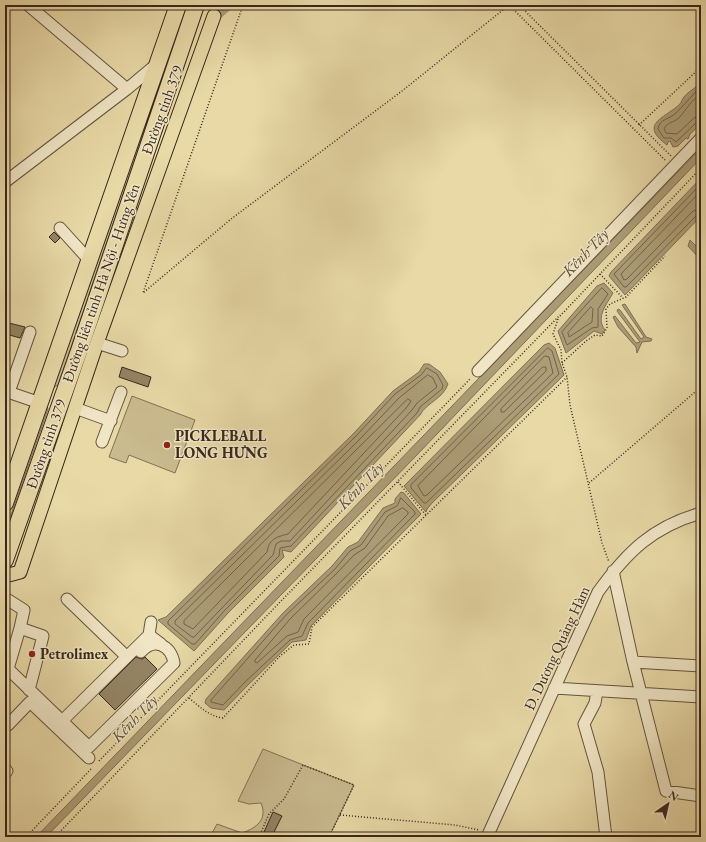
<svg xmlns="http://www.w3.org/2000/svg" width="706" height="842" font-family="'EB Garamond',serif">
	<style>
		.green { fill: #cabb8f; stroke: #817255 }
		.water { fill: #ac9d77; stroke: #7e6e52 }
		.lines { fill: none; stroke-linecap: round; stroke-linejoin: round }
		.shore { stroke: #726249; stroke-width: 1 }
		.canal { stroke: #ac9d77; stroke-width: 9 }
		.building { fill: #948464; stroke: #38281b }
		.minor-casing { stroke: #64543e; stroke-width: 13 }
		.major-casing { stroke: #38281b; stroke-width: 15 }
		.highway-casing { stroke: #38281b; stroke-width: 18 }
		.path { stroke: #38281b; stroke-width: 1.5; stroke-dasharray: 1 2; stroke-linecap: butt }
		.minor { stroke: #f0e6c6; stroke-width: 11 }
		.major { stroke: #e8d9a7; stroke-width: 13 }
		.highway { stroke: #e8d9a7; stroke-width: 16 }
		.poi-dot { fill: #8f2418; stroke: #f0e6c6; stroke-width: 1.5 }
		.labels { text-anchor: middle; stroke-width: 3; stroke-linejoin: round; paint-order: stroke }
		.street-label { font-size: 15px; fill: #38281b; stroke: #f0e6c6 }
		.poi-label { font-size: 15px; font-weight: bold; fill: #38281b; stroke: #f0e6c6; text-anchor: start }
		.water-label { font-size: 16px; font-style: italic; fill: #5b4b37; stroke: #f0e6c6 }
	</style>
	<rect width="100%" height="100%" fill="#e8d9a7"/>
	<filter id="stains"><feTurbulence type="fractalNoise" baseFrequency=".005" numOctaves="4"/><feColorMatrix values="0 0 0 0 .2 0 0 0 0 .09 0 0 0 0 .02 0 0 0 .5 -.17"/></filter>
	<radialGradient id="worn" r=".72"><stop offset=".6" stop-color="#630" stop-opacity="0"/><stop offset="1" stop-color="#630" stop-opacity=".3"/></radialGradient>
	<!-- green -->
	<path class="green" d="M173,49L58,385L54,387L51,385L167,54Z
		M132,396L195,420L175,473L129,455L126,463L109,457Z
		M46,403L48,409L5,532V516L44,405Z
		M263,749L354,785L329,837H210L217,824L242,833C256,828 268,820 261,803L249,804L238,801Z"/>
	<!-- water -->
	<path class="water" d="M701,80V124L690,134L688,139L686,138L678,146L673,147L670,141L668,142L667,145C639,124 663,119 679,105C682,102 682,99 684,97C687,93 692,90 696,87C698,84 697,82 701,80Z
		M701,148V158L415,457L46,837H36Z
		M701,178V216L625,295L609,276L611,272Z
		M690,240L701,251V260L688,246Z
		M604,283L613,293C607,304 595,317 605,330L602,334L594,331L566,353L558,331L597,286Z
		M625,304L646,337L652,339L651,341L642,342L637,353L636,347L618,327L613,317L615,316L636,343L640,342L617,311L618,309L620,310L641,339L644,337L622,305Z
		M549,343L555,348L564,375L433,502L427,509L426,512L404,486L544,345Z
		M424,364H429L440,372L448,384C443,399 426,403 420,415L291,552L282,550L284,557L228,613L194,651L158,620L166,617L354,433L393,391L419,372Z
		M401,492L404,493L421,514L311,626L306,640L292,642L248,685L224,710L211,708L205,703L206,699L283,613L332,566L348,547L358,542L383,508L395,503V499Z"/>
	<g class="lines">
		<!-- shore -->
		<path class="shore" d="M701,85C700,88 680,109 676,113C670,119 659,119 658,129L664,138H671L676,142L697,122L701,121
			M701,94C692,99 686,110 679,118C673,123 667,122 664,129L666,133L677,134L694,118L701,116
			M701,184L614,274L624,287H626L697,215L701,214
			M701,191L621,274L624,280L627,279L693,211L701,209
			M602,288L608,294L598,309V327L592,328L567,345L562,332Z
			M591,307L593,309L592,322L569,337L568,333Z
			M548,348L552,351L559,374L426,503H424L411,488V485Z
			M545,356L549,357L553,373L427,495L424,496L418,486Z
			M543,367H546V371L504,412H501V409Z
			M427,368L437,374L443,385L442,389L420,407L417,413L291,546L280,548L279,556L225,610L195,644H192L168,624V621L357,435L395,394L421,375Z
			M428,375L433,378L437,387L417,403L412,410L290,541H281L276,544L273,555L194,637H192L175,624V621L360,439L399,398Z
			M408,399L411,401L407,407L288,534C276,537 269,539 267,552L193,629L184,624V621Z
			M401,498L415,512V514L308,623L302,636L290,640L245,682L223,705L211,702V700L286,615L335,569L350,551L361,545L385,512L397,506Z
			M403,508L408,512V514L304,619L298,632L287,636L257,663L255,662V660L290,619L338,572L354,555L365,548L388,516Z"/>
		<!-- canal -->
		<path class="canal" d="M215,17L229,5"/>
	</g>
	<!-- building -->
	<path class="building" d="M54,232L60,238L55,243L49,237Z
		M9,323L25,327L20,338L6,334Z
		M122,367L151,377L148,387L119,377Z
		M136,657L142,659L145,657L157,669L115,710L99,694Z
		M273,812L282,816L272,836L264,832Z"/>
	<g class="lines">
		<defs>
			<path id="minor" d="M28,5L127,89L158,63
				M5,182L127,89
				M60,228L89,260
				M97,343L122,351
				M478,371L701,138
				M5,391L40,403
				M9,392L30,332
				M75,408L111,421
				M102,442L121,392
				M613,571L633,662L666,791L701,796
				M5,598L24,610L20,628L43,636L29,690
				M67,599L127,657
				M149,635L151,622
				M633,662L701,666
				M5,666L89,747L174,663C171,645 154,637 141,652
				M8,669L20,628
				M554,688L701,697
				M597,691L595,703L584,724L598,772L606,837
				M62,721L149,635L161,644
				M5,726L8,725L30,702L89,758
				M5,769L7,771L5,773
				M487,837L598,592C627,552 652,527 701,513"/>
			<path id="major" d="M5,576L20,572L97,343L214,16"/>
			<path id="highway" d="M5,503L178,5
				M5,560L79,351L196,5"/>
		</defs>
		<!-- minor casing -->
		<use href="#minor" class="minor-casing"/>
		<!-- major casing -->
		<use href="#major" class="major-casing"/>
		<!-- highway casing -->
		<use href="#highway" class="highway-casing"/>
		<!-- path -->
		<path class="path" d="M243,5L143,293L231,219L402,91L509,5
			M509,5L665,160
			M519,5L671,156
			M639,125L701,67
			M600,274L623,298
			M560,316L701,168
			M558,319L553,334L561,350L562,363L567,377L570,405L602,543L609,562
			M562,363L586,341L595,335L602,336L607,328L606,309L610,304L626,297L665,256
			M398,482L426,515
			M589,483L701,387
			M189,698C200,707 209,716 223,718L280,656L294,645L309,644L312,627L567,377
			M99,761L471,378
			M340,815L455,825L479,830
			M26,837L92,768
			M55,837L282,600L560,315
			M259,837L269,814L284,799L303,765L354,785L329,837"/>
		<!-- minor -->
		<use href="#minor" class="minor"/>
		<!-- major -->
		<use href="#major" class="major"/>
		<!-- highway -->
		<use href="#highway" class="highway"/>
	</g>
	<!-- markers -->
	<g class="poi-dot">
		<circle cx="167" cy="445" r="4"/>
		<circle cx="32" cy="654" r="4"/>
	</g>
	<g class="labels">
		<!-- street labels -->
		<g class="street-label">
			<text transform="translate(162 110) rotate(-70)" y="5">Đường tỉnh 379</text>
			<text transform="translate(101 283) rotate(-71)" y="5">Đường liên tỉnh Hà Nội - Hưng Yên</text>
			<text transform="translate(46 444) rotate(-71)" y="5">Đường tỉnh 379</text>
			<text transform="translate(557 648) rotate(-65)" y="5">Đ. Dương Quảng Hàm</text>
		</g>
		<!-- poi labels -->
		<g class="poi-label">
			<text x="175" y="441">PICKLEBALL<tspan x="175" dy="17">LONG HƯNG</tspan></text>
			<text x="40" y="659">Petrolimex</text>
		</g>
		<!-- water labels -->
		<g class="water-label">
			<text transform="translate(585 252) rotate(-46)" y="6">Kênh Tây</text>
			<text transform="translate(360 485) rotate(-46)" y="6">Kênh Tây</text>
			<text transform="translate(134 718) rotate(-46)" y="6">Kênh Tây</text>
		</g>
	</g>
	<!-- margin -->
	<rect width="706" height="842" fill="none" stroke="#e8d9a7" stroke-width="20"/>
	<rect x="6" y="6" width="694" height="830" fill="none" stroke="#38281b" stroke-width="2"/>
	<rect x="10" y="10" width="686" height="822" fill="none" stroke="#38281b"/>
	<!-- north arrow -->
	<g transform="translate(668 804) rotate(34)" stroke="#f0e6c6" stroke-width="3" paint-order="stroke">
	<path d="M0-3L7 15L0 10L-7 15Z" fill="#38281b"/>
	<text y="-6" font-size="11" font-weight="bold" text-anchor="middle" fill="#38281b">N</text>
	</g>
	<rect width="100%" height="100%" filter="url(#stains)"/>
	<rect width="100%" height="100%" fill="url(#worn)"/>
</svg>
